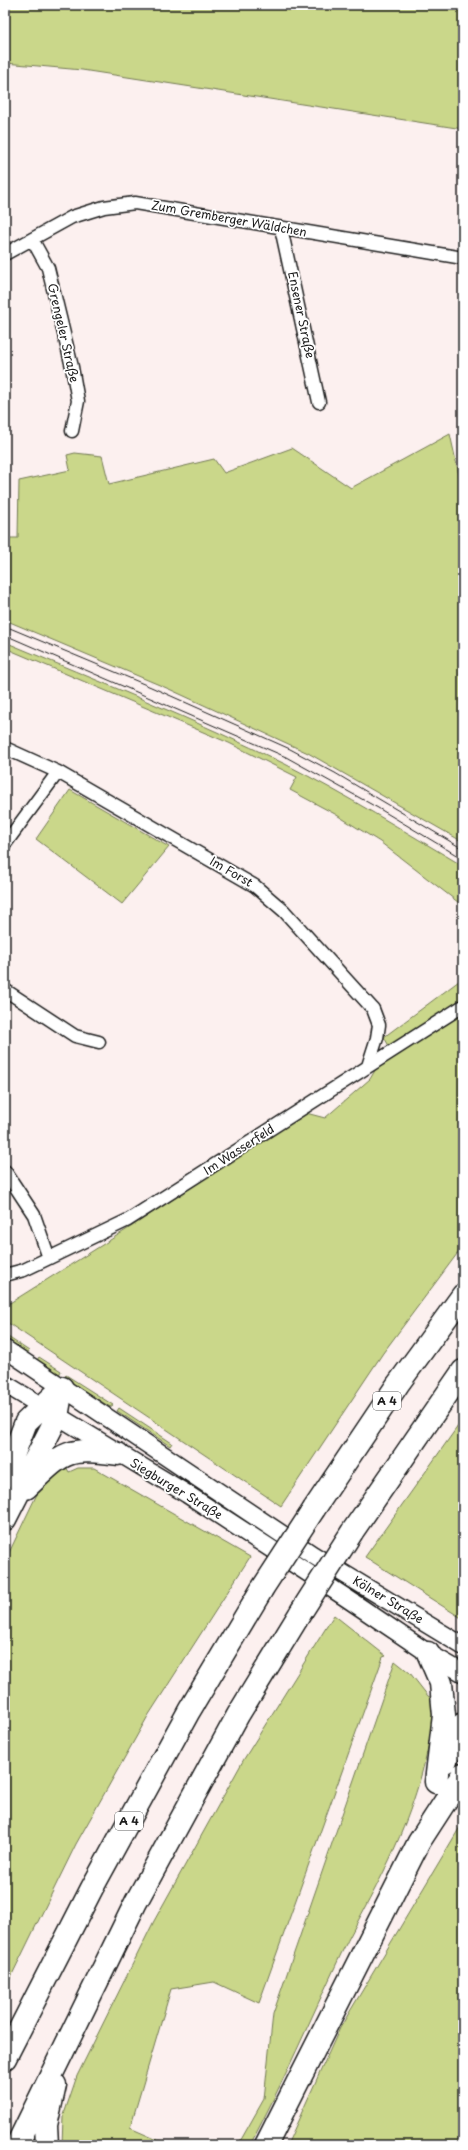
<svg xmlns="http://www.w3.org/2000/svg" width="468" height="2150" font-family="'Playpen Sans',sans-serif">
	<style>
		.green { fill: #cad78a; stroke: #737a53 }
		.lines { fill: none; stroke-linecap: round; stroke-linejoin: round }
		.minor-casing { stroke: #1c1c1c; stroke-width: 15 }
		.secondary-casing { stroke: #1c1c1c; stroke-width: 20 }
		.motorway-casing { stroke: #1c1c1c; stroke-width: 25 }
		.minor { stroke: #fff; stroke-width: 12 }
		.secondary { stroke: #fff; stroke-width: 17 }
		.motorway { stroke: #fff; stroke-width: 22 }
		.tram { stroke: #1c1c1c; stroke-width: 1 }
		.motorway-bridge-casing { stroke: #1c1c1c; stroke-width: 25; stroke-linecap: butt }
		.motorway-bridge { stroke: #fff; stroke-width: 22 }
		.labels { text-anchor: middle; stroke-width: 3.5; stroke-linejoin: round; paint-order: stroke }
		.shield { fill: #fff; stroke: #606060; stroke-width: 1 }
		.shield-label { font-size: 11px; font-weight: bold; fill: #1c1c1c }
		.street-label { font-size: 12px; fill: #1c1c1c; stroke: #fff }
	</style>
	<rect width="100%" height="100%" fill="#fcf0ef"/>
	<filter id="ink" filterUnits="userSpaceOnUse"><feTurbulence type="fractalNoise" baseFrequency=".025" numOctaves="2"/><feDisplacementMap in="SourceGraphic" scale="8" xChannelSelector="R" yChannelSelector="G"/><feConvolveMatrix kernelMatrix="1 2 1 2 8 2 1 2 1" color-interpolation-filters="sRGB"/></filter>
	<g filter="url(#ink)">
		<!-- green -->
		<path class="green" d="M5,5H463V129L82,70L5,63Z
			M450,434L461,484L463,533V842L308,753L169,689L5,620V538H18L19,481L70,470L67,455L75,453L102,456L109,484L214,459L224,473L292,448L351,488Z
			M5,642C98,681 194,719 285,764C346,795 404,831 463,866V906L380,842L335,814L290,790L297,777L229,743L5,648Z
			M70,790L169,847L122,904L36,839Z
			M463,978V999L389,1046L384,1037Z
			M463,1014V1246L383,1353L281,1506L5,1321V1306L126,1230L306,1113L325,1118L370,1079L377,1067Z
			M5,1335L29,1351L27,1354L5,1339Z
			M39,1357L61,1371L59,1375L37,1360Z
			M66,1375L113,1405L110,1407L64,1378Z
			M119,1408L172,1443L170,1446L117,1411Z
			M463,1419V1619L365,1557Z
			M64,1463L69,1472L78,1468H94L250,1557L148,1716L76,1844L5,1989V1561L38,1492L50,1474Z
			M334,1615L386,1656L383,1657L259,2003L214,1982L171,1989L130,2128L169,2145H62L63,2117L77,2076L154,1921L244,1759Z
			M395,1661L410,1673L428,1696L435,1700C431,1749 416,1800 396,1845C380,1883 359,1917 341,1954C311,2018 283,2083 250,2145H238L264,2099L273,2014Z
			M463,1822V2145H287L340,2028Z"/>
		<g class="lines">
			<defs>
				<path id="minor" d="M281,228L319,402
					M32,239L48,268L72,367L78,401L72,431
					M5,254L72,217L104,207L135,203L463,258
					M5,748L58,772L255,886L284,911L373,1009L379,1025L377,1038L368,1066
					M5,844L58,772
					M5,990L75,1036L99,1042
					M5,1171L34,1215L49,1258
					M5,1275L24,1270L49,1258L128,1220L463,1006"/>
				<path id="secondary" d="M5,1349L313,1555L463,1646
					M5,1384L187,1494L345,1597L428,1653L463,1673"/>
				<path id="motorway" d="M5,1476L26,1422L62,1388
					M26,1488C63,1453 66,1446 118,1454
					M314,1509L398,1384L463,1295
					M5,1519L57,1417L62,1388
					M352,1532L463,1371
					M428,1653L441,1683L444,1715L436,1782
					M445,1762L463,1724
					M5,2058L92,1888L189,1711L262,1589
					M17,2145L136,1902L238,1715L301,1612
					M47,2145L46,2125L55,2085
					M266,2145L419,1842L463,1774"/>
			</defs>
			<!-- minor casing -->
			<use href="#minor" class="minor-casing"/>
			<!-- secondary casing -->
			<use href="#secondary" class="secondary-casing"/>
			<!-- motorway casing -->
			<use href="#motorway" class="motorway-casing"/>
			<!-- minor -->
			<use href="#minor" class="minor"/>
			<!-- secondary -->
			<use href="#secondary" class="secondary"/>
			<!-- motorway -->
			<use href="#motorway" class="motorway"/>
			<!-- tram -->
			<path class="tram" d="M5,626L151,687L290,749L335,773L463,849
				M5,635L286,757L378,808L463,859"/>
			<defs>
				<path id="motorway-bridge" d="M262,1589L314,1509
					M301,1612L352,1532"/>
			</defs>
			<!-- motorway-bridge casing -->
			<use href="#motorway-bridge" class="motorway-bridge-casing"/>
			<!-- motorway-bridge -->
			<use href="#motorway-bridge" class="motorway-bridge"/>
		</g>
	</g>
	<g class="labels">
		<!-- shield labels -->
		<g class="shield">
			<rect x="373" y="1392" width="28" height="18" rx="3"/>
			<rect x="115" y="1812" width="28" height="18" rx="3"/>
		</g>
		<g class="shield-label">
			<text x="387" y="1405">A 4</text>
			<text x="129" y="1825">A 4</text>
		</g>
		<!-- street labels -->
		<g class="street-label">
			<text transform="translate(229 219) rotate(10)" y="4">Zum Gremberger Wäldchen</text>
			<text transform="translate(301 315) rotate(78)" y="4">Ensener Straße</text>
			<text transform="translate(63 333) rotate(77)" y="4">Grengeler Straße</text>
			<text transform="translate(231 872) rotate(30)" y="4">Im Forst</text>
			<text transform="translate(239 1150) rotate(-33)" y="4">Im Wasserfeld</text>
			<text transform="translate(176 1489) rotate(31)" y="4">Siegburger Straße</text>
			<text transform="translate(388 1600) rotate(31)" y="4">Kölner Straße</text>
		</g>
	</g>
	<!-- margin -->
	<rect width="468" height="2150" fill="none" stroke="#fff" stroke-width="20"/>
	<rect x="10" y="10" width="448" height="2130" fill="none" stroke="#1c1c1c" stroke-width="1.5" filter="url(#ink)"/>
</svg>
